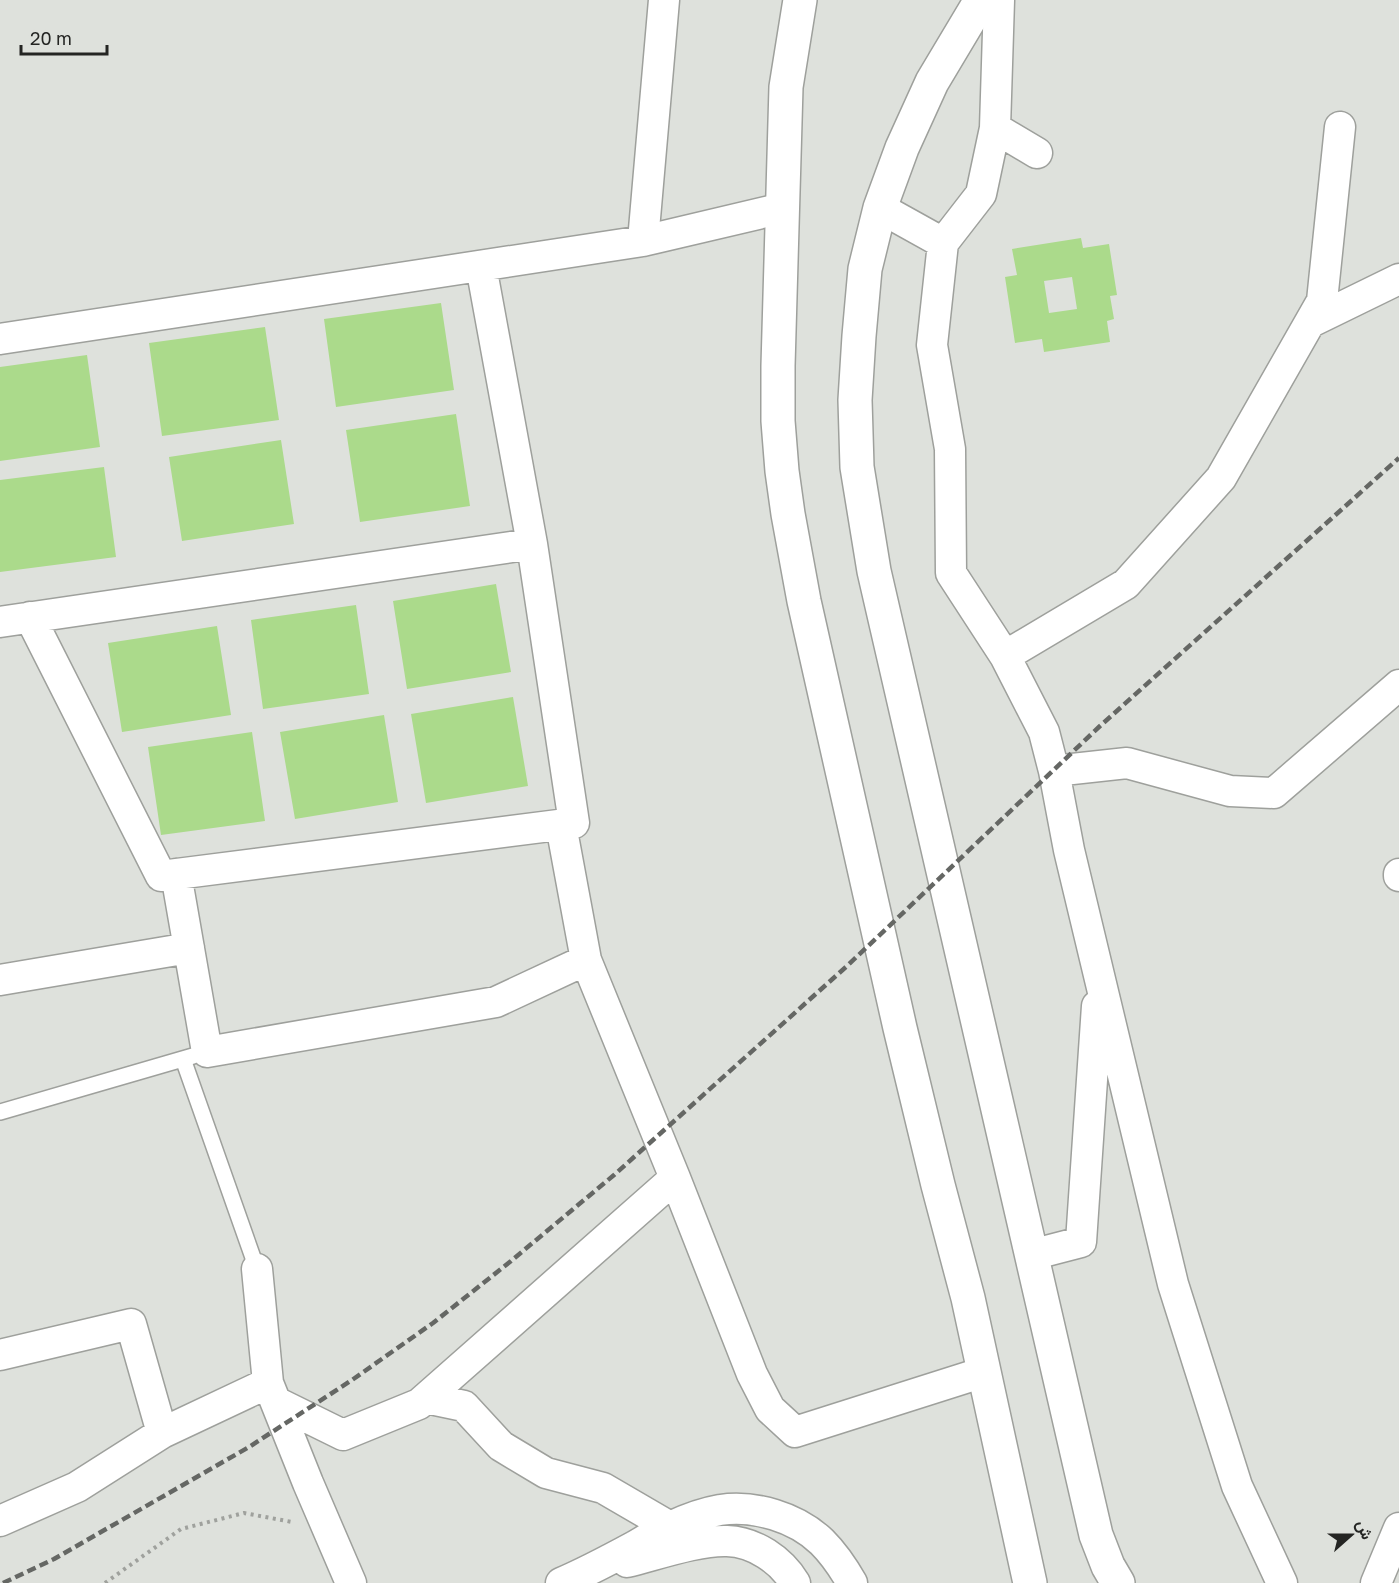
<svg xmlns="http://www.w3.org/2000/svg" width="1399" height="1583" font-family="'Golos Text',Vazirmatn,sans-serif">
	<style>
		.building { fill: #abda8b; fill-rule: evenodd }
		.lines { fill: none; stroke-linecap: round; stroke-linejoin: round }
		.lane-casing { stroke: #9ea09c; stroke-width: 18 }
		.street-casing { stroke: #9ea09c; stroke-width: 33 }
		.secondary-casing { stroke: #9ea09c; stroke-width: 36 }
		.path { stroke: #9fa19d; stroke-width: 4; stroke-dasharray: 3 4.5; stroke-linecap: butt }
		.lane { stroke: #fff; stroke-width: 15 }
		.street { stroke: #fff; stroke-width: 30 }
		.secondary { stroke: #fff; stroke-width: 33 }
		.rail { stroke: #656764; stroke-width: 4.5; stroke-dasharray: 9 4.5; stroke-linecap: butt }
	</style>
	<rect width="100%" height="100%" fill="#dee1dc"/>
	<!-- building -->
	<path class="building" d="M1081,238L1083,248L1109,244L1117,295L1110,296L1114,319L1107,321L1110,342L1044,352L1042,339L1015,343L1005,277L1017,275L1012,249ZM1072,277L1077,309L1049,313L1044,281Z
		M441,303L454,390L336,407L324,319Z
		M265,327L279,420L162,436L149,343Z
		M87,355L100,447L0,461V367Z
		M456,414L470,506L360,522L346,430Z
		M281,440L294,524L182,541L169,457Z
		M104,467L116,557L0,572V480Z
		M496,584L511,672L407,689L393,601Z
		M356,605L369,694L263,709L251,620Z
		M217,626L231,715L122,732L108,643Z
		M513,697L528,786L426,803L411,714Z
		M384,715L398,802L295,819L280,732Z
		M252,732L265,821L161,835L148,747Z"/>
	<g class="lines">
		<defs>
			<path id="lane" d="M183,1059L257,1269
				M0,1112L193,1056"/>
			<path id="street" d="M995,128L1037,153
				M880,208L943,243L981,194L995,128L999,0
				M643,241L664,0
				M943,243L932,345L950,449L951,573L1005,656L1126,584L1221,478L1322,301L1340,127
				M1311,322L1399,279
				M0,339L643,241L783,208
				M30,617L161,876L574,823L532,544L481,266
				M0,622L532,544
				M1005,656L1044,732L1054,771L1069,850L1173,1284L1237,1486L1282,1583
				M1054,771L1127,763L1230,791L1274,793L1399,685
				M176,874L207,1052L496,1002L586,960
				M1399,874V876
				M0,980L189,948
				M675,1178L752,1374L770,1409L795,1432L984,1372
				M1031,1255L1081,1242L1097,1006
				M257,1269L268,1383L308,1483L351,1583
				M0,1355L131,1324L162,1433
				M426,1398L464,1406L501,1446L546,1473L603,1488L670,1527
				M276,1402L343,1435L419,1404L675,1178L586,960L561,825
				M0,1521L77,1487L162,1433L268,1383
				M627,1562C656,1555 698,1540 727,1541C755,1542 781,1560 795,1583
				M561,1583C587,1572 611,1559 635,1546C647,1539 659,1531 672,1526C687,1519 703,1513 720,1510C755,1505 796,1517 822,1542C834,1554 844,1569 852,1583
				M1376,1583L1399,1528"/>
			<path id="secondary" d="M800,0L786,87L778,366V421L782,471L788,514L804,601L900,1028L938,1185L968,1298L1030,1583
				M981,0L932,82L902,148L880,208L865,269L859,336L855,400L857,467L874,571L1096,1535L1108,1566L1118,1583"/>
		</defs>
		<!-- lane casing -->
		<use href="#lane" class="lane-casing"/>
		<!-- street casing -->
		<use href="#street" class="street-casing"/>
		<!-- secondary casing -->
		<use href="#secondary" class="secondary-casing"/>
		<!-- path -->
		<path class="path" d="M105,1583L181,1529L244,1513L292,1522"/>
		<!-- lane -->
		<use href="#lane" class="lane"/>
		<!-- street -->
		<use href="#street" class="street"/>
		<!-- secondary -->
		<use href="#secondary" class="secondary"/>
		<!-- rail -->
		<path class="rail" d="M3,1583L54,1559L249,1447L352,1380L433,1323L511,1261L614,1175L847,966L1100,726L1399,458"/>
	</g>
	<!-- north arrow -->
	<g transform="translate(1351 1535) rotate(69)" stroke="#dee1dc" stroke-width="4.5" paint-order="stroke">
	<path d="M0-4.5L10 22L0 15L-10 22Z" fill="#242523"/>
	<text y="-9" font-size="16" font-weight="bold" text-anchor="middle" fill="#242523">ش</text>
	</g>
	<!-- scale -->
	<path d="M21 45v9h86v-9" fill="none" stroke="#242523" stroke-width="3"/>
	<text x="30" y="45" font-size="18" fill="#242523" stroke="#dee1dc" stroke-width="4.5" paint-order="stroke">20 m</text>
</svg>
